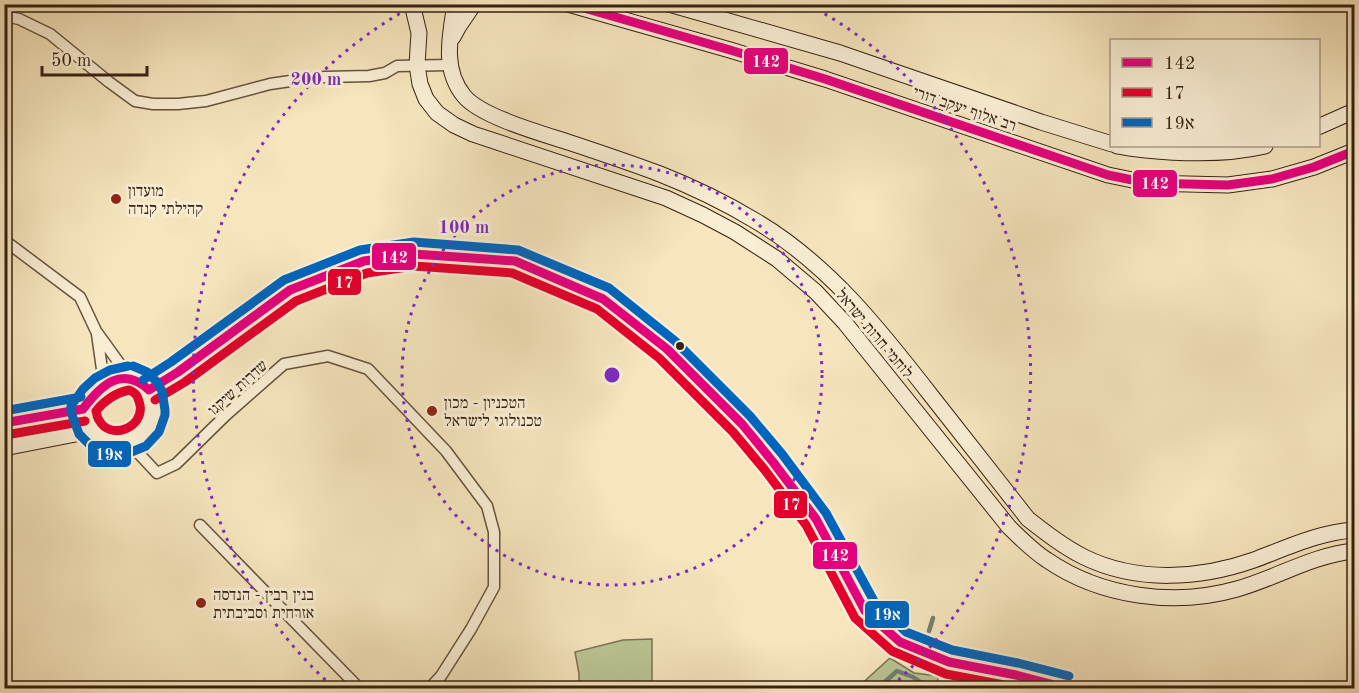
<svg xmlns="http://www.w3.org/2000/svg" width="1359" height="693" font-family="'Old Standard TT','Frank Ruhl Libre',serif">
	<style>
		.green { fill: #bac593; stroke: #787353; stroke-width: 1.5 }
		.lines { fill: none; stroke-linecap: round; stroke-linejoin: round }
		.stream { stroke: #748074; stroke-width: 4.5 }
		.street-casing { stroke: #66523e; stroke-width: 13 }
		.secondary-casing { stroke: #362113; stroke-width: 17 }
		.street { stroke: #f9eed4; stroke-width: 10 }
		.secondary { stroke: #f9eed4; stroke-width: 15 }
		.bus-1-casing { stroke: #f9eed4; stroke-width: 14 }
		.bus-2-casing { stroke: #f9eed4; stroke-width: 14 }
		.bus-3-casing { stroke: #f9eed4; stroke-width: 14 }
		.bus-1 { stroke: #e5007d; stroke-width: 9 }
		.bus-2 { stroke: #e4002b; stroke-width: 9 }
		.bus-3 { stroke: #0065bd; stroke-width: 9 }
		.ring { fill: none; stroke: #7b2cbf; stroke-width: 3; stroke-dasharray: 3 6 }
		.poi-dot { fill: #8f2418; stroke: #f9eed4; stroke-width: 2 }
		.bus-dot { fill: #362113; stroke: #f9eed4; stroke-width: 2 }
		.labels { text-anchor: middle; stroke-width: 6; stroke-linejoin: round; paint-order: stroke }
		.street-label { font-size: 16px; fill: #362113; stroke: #f9eed4 }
		.poi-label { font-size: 16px; fill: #362113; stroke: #f9eed4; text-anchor: start }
		.centre { fill: #7b2cbf; stroke: #f9eed4; stroke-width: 3 }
		.ring-label { font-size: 18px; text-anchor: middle; font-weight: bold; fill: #7b2cbf; stroke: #f9eed4; stroke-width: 6; stroke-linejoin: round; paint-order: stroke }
		.line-badge { stroke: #f9eed4; stroke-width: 2 }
		.badge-label { font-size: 16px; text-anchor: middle; font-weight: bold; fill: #fff }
	</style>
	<rect width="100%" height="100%" fill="#f6e5bd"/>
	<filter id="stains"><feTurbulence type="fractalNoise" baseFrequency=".00333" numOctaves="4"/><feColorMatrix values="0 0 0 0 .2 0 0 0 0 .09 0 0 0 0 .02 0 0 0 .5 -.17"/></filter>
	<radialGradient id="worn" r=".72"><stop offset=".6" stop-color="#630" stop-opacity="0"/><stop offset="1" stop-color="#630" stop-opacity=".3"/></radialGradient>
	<!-- green -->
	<path class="green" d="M652,639V688H579V674L575,652L623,640Z
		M890,658L914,673L938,676L937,688H857Z"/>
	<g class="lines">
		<!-- stream -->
		<path class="stream" d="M929,631L933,618
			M878,688L897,671L913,677L925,685L926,688"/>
		<defs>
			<path id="street" d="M4,16L19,19L50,34L109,82L135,101L153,104H178L206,101L270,84L304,79L325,77L369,76L385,73L397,66L449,65
				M4,240L80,297L96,331L130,378
				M97,334L103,376L101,388
				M128,442L157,473L176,464L226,415L284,364L328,356L368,369L446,451L487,506L494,532V587L471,629L441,676L430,688
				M200,525L359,688"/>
			<path id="secondary" d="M412,4L419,33L417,65L420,84L426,99L437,113L454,125L473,134L666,198L703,215L735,232L777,259L816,292L845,323L1009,527C1021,539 1033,551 1047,560C1101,597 1174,607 1237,589C1276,578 1313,555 1354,551
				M455,4C450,36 442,69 464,96C481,117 544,134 571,143C601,153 631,163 660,174C693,187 724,202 754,220C828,263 881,331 933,398C964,438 996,478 1028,519C1046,533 1064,547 1084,557C1137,583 1200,579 1254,560C1286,548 1320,532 1354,530
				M568,4L730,50L825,79L1108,175L1147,183L1228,185L1272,179L1314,167L1354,151
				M669,4L840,53L1041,122L1112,144
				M453,37L459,26L474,4
				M1318,127L1354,111
				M1117,146C1127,148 1136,149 1146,150C1185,154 1227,155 1265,146
				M130,378C140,380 146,385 150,394C171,444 88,466 83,409C95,391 108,380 130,378Z
				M149,390L178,372L290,290L364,261L414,254L515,261L603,299L667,349L742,424L773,462L816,519L865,611L900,642L949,662L1016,675L1066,688
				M4,423L83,409
				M4,448L91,431"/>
		</defs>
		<!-- street casing -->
		<use href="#street" class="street-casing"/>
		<!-- secondary casing -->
		<use href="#secondary" class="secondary-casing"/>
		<!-- street -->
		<use href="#street" class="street"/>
		<!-- secondary -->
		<use href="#secondary" class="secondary"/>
		<defs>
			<path id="bus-1" d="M570,4L730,50L825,79L1108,175L1147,183L1228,185L1272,179L1314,167L1354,151
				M149,390L178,372L290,290L364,261L414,254L515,261L603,299L667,349L742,424L773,462L816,519L865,611L900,642L949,662L1016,675L1066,688
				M83,409C101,385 122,365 149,390
				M4,423L83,409"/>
			<path id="bus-2" d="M129,390C137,393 138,397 140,405C144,428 110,441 99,420C97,418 97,414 96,411C105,400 115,393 129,390Z
				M155,400L185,382L296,301L367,273L414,266L512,273L597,309L659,358L733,432L764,469L806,525L855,618L892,651L946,674L1020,688
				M6,435L85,421"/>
			<path id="bus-3" d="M128,366L110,370L95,378L83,389L71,406V412L79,434L92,447L109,454L129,453L146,446L159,432L165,415V410L162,391L157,382L147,372L133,366
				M143,380L171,362L284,280L360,250L414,242L518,250L609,288L675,341L750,416L782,454L826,513L875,603L906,632L952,650L1018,663L1069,676
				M4,411L81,397"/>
		</defs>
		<!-- bus-1 casing -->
		<use href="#bus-1" class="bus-1-casing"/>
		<!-- bus-2 casing -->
		<use href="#bus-2" class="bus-2-casing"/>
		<!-- bus-3 casing -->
		<use href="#bus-3" class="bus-3-casing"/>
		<!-- bus-1 -->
		<use href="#bus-1" class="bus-1"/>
		<!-- bus-2 -->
		<use href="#bus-2" class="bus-2"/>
		<!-- bus-3 -->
		<use href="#bus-3" class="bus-3"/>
	</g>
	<!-- distance rings -->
	<g class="ring">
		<circle cx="612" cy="375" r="210"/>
		<path d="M332 686A419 419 0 0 1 415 5M809 5A419 419 0 0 1 892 686"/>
	</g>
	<!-- markers -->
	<g class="poi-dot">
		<circle cx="116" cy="199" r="6"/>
		<circle cx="432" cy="411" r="6"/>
		<circle cx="201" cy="603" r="6"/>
	</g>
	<circle class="bus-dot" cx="680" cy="346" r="5"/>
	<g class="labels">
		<!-- street labels -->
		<g class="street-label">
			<text transform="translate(965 108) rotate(19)" y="6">רב אלוף יעקב דורי</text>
			<text transform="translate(875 333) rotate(50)" y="6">לוחמי חרות ישראל</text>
			<text transform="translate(237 387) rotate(-42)" y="6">שדרות שיקגו</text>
		</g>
		<!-- poi labels -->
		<g class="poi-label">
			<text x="128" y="196">מועדון<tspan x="128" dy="18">קהילתי קנדה</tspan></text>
			<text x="444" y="408">הטכניון - מכון<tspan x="444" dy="18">טכנולוגי לישראל</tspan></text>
			<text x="213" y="600">בנין רבין - הנדסה<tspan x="213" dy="18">אזרחית וסביבתית</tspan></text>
		</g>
	</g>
	<circle cx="612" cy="375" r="9" class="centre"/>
	<g class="ring-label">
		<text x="316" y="85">200 m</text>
		<text x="464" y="233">100 m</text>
	</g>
	<g class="line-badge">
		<rect x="743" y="47" width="46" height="28" rx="6" fill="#e5007d"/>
		<rect x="1132" y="169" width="46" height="29" rx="6" fill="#e5007d"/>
		<rect x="371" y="242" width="46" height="29" rx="6" fill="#e5007d"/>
		<rect x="327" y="268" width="35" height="28" rx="6" fill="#e4002b"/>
		<rect x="87" y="440" width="45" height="28" rx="6" fill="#0065bd"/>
		<rect x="773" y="490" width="35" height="29" rx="6" fill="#e4002b"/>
		<rect x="812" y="541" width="46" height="29" rx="6" fill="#e5007d"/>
		<rect x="864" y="600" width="46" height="29" rx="6" fill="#0065bd"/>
	</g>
	<g class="badge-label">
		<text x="766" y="67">142</text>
		<text x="1155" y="189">142</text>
		<text x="394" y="263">142</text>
		<text x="344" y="288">17</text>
		<text x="109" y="460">19א</text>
		<text x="791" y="510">17</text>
		<text x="835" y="561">142</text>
		<text x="887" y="620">19א</text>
	</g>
	<!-- margin -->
	<rect width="1359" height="693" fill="none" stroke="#f6e5bd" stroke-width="24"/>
	<rect x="6" y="6" width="1347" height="681" fill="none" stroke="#362113" stroke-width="3"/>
	<rect x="12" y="12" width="1335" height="669" fill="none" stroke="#362113" stroke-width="1.5"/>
	<!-- legend -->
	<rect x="1110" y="39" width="210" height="108" fill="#f9eed4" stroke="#ab9c87" stroke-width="1.5"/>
	<rect x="1122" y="58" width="30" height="9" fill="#e5007d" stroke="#ab9c87" stroke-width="1.5"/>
	<text x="1164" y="69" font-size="18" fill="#362113">142</text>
	<rect x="1122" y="88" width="30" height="9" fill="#e4002b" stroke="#ab9c87" stroke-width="1.5"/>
	<text x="1164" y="99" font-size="18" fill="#362113">17</text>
	<rect x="1122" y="118" width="30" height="9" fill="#0065bd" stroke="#ab9c87" stroke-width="1.5"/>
	<text x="1164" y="129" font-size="18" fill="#362113">19א</text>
	<!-- scale -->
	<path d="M42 66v9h105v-9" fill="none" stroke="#362113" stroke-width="3"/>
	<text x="51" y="66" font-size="18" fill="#362113" stroke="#f9eed4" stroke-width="4.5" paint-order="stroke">50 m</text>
	<rect width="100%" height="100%" filter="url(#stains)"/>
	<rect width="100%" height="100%" fill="url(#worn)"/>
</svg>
